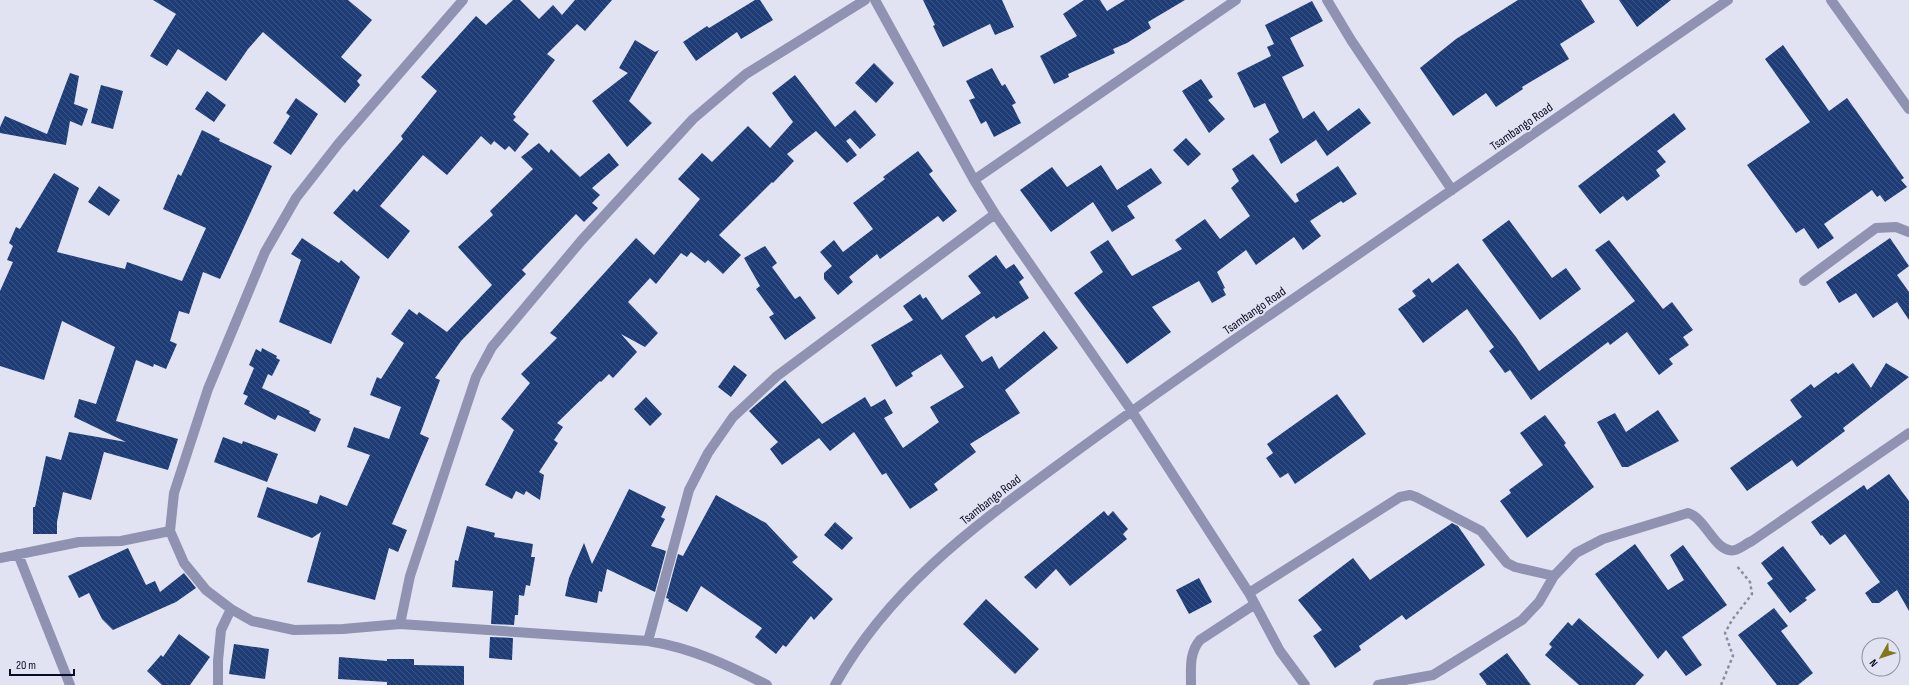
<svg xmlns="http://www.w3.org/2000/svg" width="1909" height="685" font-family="'Sofia Sans Condensed',sans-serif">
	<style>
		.building { fill: url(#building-back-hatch) }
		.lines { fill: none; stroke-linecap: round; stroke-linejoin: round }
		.path { stroke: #8b8c9f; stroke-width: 2.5; stroke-dasharray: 3 3; stroke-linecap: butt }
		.minor { stroke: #8f92b1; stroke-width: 10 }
		.labels { text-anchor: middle; stroke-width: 4; stroke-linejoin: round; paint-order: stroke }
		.street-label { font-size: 13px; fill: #0c0b25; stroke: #e1e3f2 }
	</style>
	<defs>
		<pattern id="building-back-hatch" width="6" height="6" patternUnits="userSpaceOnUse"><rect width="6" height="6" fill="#1e3d76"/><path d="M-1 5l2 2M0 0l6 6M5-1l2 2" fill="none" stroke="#3c5584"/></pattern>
	</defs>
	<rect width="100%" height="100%" fill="#e1e3f2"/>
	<!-- building -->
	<path class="building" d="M153,0H348L372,20L341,57L362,75L357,81L360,85L345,103L263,32L248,49L226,81L178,49L167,66L150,56L176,14Z
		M513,0H520L539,19L553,5L562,15L575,0H612L585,31L577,24L547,54L555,60L513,114L516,117L513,120L529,134L515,152L509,146L505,150L494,141L491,145L481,136L447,175L423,155L380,206L410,231L388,259L333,213L354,189L357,192L403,139L401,136L437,91L421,77L476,16L486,25Z
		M755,0H760L773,20L741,39L737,32L696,61L683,42L707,26L709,28Z
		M923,0H1002L1014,27L995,35L990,24L943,47L933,26L935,25Z
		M1084,0H1100L1107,11L1125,0H1185L1148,22L1151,28L1127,43L1113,49L1115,53L1068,74L1069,77L1054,84L1040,56L1077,36L1063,14Z
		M1518,0H1581L1595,22L1560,44L1569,59L1522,87L1523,89L1496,107L1486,93L1453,116L1420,68L1456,39Z
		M1619,0H1671L1637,27Z
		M1312,1L1323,21L1290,38L1304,66L1282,77L1303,119L1314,111L1328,131L1359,108L1371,123L1327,156L1316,140L1320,137L1281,164L1269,139L1279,132L1265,103L1254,108L1237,73L1271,56L1267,47L1274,44L1265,25Z
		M635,40L655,52L659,50L629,101L652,123L627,147L592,101L628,73L619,68Z
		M1783,45L1829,111L1847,98L1904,178L1901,180L1907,187L1885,202L1880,195L1877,197L1872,190L1824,224L1834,238L1818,249L1804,228L1796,233L1747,165L1810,122L1765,59Z
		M874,63L894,83L876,103L855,83Z
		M992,68L1002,86L1005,84L1016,103L1012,105L1021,123L994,137L986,121L981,124L969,100L975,98L966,81Z
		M70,73L79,76L74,104L88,109L82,126L70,121L66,145L0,133V127L5,116L47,134Z
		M795,75L835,127L855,110L876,135L860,149L850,138L846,141L857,155L847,163L816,131L787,154L794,161L773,183L772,182L719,235L741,255L723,274L708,260L705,263L691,252L687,257L681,253L656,284L650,278L628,302L658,333L645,347L621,334L637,352L613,378L609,374L601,382L600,381L557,423L563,427L554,440L558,443L539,472L544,475L540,500L526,491L524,495L516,491L512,499L485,485L514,430L501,419L530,383L521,374L557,338L550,333L636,238L654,255L700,199L678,179L702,153L712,162L748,126L770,148L793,122L772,93Z
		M1201,79L1213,97L1208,100L1225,119L1209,133L1182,91Z
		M101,85L123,91L113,129L91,123Z
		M207,91L226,105L214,122L195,109Z
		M296,98L318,114L291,155L273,143L290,116L286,113Z
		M1674,113L1686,129L1657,151L1666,162L1656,170L1660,176L1627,201L1623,196L1600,214L1578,186Z
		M202,130L220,139L219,141L272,166L220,279L203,272L189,314L179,311L170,341L177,344L166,369L154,364L153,367L136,360L116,421L178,439L168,470L104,452L91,500L63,492L57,522V534H33V507H35L46,456L61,460L69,432L126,442L74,417L79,399L96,404L115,347L62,321L44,380L0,366V291L13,262L7,260L13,246L9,243L16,227L20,229L54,173L79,188L57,252L125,269L127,262L182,281L206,228L163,209L178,174L181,176Z
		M1186,138L1201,154L1188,166L1173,150Z
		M539,143L549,153L551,149L580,177L609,153L619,165L592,188L600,195L592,203L598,208L584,222L576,214L522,270L526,274L461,341L435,378L440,380L420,434L429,438L392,524L407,530L398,552L389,548L375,600L307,582L321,532L312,538L257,517L267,487L317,504L320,495L347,506L370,455L347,447L354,427L389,439L401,407L370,395L377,377L381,379L404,343L391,334L409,309L417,315L419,312L447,332L492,285L458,247L493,215L490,211L533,169L521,157Z
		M918,151L933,171L929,174L957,211L943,222L938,216L880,259L877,254L849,277L853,282L838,295L824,279V273L832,266L820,252L834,240L843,252L873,229L853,203L885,179L883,177Z
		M1253,154L1295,203L1299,201L1296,194L1338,166L1357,194L1343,203L1341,201L1310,221L1321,236L1303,250L1294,237L1256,265L1246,250L1217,272L1225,288L1223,289L1226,295L1212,303L1199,281L1152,307L1171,332L1127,364L1074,293L1103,272L1090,252L1108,240L1132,276L1182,249L1175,240L1205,219L1220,239L1250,216L1231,188L1239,181L1232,169Z
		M1101,165L1117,190L1151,168L1162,183L1127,206L1135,218L1112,232L1093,202L1051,232L1020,190L1052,167L1067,187Z
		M99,186L120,200L109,216L88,202Z
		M1509,220L1552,278L1566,268L1581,289L1540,320L1482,240Z
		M302,238L339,263L341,260L360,277L331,344L279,322L301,260L291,254Z
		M1890,238L1909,266L1897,275L1909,292V320L1897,302L1873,318L1856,293L1839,303L1826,282Z
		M1609,240L1663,309L1672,302L1693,330L1683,337L1689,345L1669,359L1673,364L1659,375L1627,332L1610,345L1608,342L1531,400L1510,370L1505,373L1489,351L1494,347L1467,309L1423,343L1398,309L1416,296L1412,291L1429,278L1432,283L1458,263L1516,337L1539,371L1635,301L1595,250Z
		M765,246L777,263L772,267L795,299L800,296L816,318L785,340L769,317L774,314L756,289L760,286L744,258Z
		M996,255L1006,269L1014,264L1024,278L1019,282L1029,298L996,319L994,316L965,336L982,362L992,356L999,369L1044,331L1058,348L1005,390L1020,413L970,444L976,452L934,484L938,490L910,509L886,473L882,475L854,432L830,451L819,438L782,465L770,449L778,442L749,411L785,380L822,424L865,397L871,407L885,399L893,413L884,418L903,448L939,422L930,407L964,387L941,354L911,373L913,376L896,387L871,345L913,320L903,306L920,294L923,299L926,297L942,320L981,293L968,276Z
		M262,348L277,356L276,358L280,360L272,376L268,374L262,388L310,411L309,413L321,419L315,432L278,415L275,420L244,404L248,396L243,394L254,368L249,365L256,349L261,352Z
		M1853,363L1871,388L1886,363L1909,377L1843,428L1845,431L1797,467L1792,460L1747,491L1730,468L1802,417L1790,400L1811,384L1814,388L1836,372L1838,374Z
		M734,365L747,375L731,397L718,387Z
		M1337,394L1366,434L1295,484L1288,473L1280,478L1266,458L1273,453L1267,444Z
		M646,397L662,414L650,426L634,409Z
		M1658,410L1679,441L1628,467H1622L1597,422L1615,413L1626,432Z
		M1545,415L1566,443L1564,445L1594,487L1527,538L1500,501L1511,493L1509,490L1543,465L1520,433Z
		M223,437L242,444L243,441L278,454L267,482L214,462Z
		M1889,474L1909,501V611L1897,590L1879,603H1872L1865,593L1880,582L1845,534L1830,545L1822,535L1821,536L1811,522L1864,485L1867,490Z
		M629,489L666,507L661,517L665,519L651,546L666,551L655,592L607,569L602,592L599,591L597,603L565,596L569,578L584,543L592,564Z
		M716,495L766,523L798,557L792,562L833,599L814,620L811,616L786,647L783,645L776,654L755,637L762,628L701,586L687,612L668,601L669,599L666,598L678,554L683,556Z
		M1104,511L1108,516L1113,511L1128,529L1123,534L1127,539L1070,586L1056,569L1036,589L1024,577Z
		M835,522L853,538L842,550L824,535Z
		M1452,523L1458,526L1485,565L1406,620L1402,615L1359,646L1361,650L1335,668L1313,636L1322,630L1298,600L1353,558L1370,580Z
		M467,526L495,533L494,537L533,544L531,557H535L530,586L526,585L524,596L519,595L518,615H515L514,625L491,624L493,591L452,587L455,560L458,561Z
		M1635,544L1668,590L1684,580L1670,555L1683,545L1727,605L1682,637L1702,665L1686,676L1666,650L1658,659L1595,574Z
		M1783,546L1816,590L1805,598L1807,600L1790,613L1767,583L1773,579L1761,563Z
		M128,548L146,585L155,581L160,592L184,573L196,588L176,602L113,630L102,619L89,593L79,598L68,576Z
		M1199,578L1212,602L1189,614L1176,590Z
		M986,599L1039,649L1015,674L963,624Z
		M1774,608L1788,626L1781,631L1813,673L1798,685H1777L1738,635Z
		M1579,618L1644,675L1635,685H1579L1545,655L1552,647L1549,644L1568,622L1572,626Z
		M179,634L210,657L190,685H162L147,671L161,655L163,657Z
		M490,637L513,638L512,660L489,658Z
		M234,644L269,649L265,679L229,674Z
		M1507,653L1531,685H1487L1479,674Z
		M339,657L387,661V659H414V665L464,666V685H387V682L338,679Z"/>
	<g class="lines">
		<!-- path -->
		<path class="path" d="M1721,685L1733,656L1725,633L1732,620L1752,594L1750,582L1736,565"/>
		<!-- minor -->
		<path class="minor" d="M463,0L339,143L296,198L265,252L208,389L174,493L170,531L184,563L206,590L231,609L252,621L294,630L343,629L400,624L648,641C692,648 728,665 767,685
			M875,0L974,180L995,214L1131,410L1249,593L1280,651L1305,685
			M1327,0L1351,40L1452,190
			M1831,0L1909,109
			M974,180L1236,0
			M1804,281L1876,228L1896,227L1909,232
			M18,554L70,685
			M0,558L79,542L121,541L170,531
			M1249,593L1400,497L1410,495L1416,497L1481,531L1507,563L1515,567L1554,576
			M400,624L410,576L476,377L492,347L581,241L693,119L746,74L865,0
			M648,641L689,490L708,453L733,417L777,376L995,214
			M218,685V661L221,630L231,609
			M835,685C888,590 969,530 1055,467C1124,416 1194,367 1264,319C1419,213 1573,106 1728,0
			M1191,685C1191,668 1189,653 1200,640L1255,604
			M1378,685L1433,675L1522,620L1539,602L1554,576L1576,553L1603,539L1688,513C1706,518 1716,555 1735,550C1741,548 1747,543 1752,541L1909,433"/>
	</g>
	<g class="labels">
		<!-- street labels -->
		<g class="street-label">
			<text transform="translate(1521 126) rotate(-35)" y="5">Tsambango Road</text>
			<text transform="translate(1254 310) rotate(-35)" y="5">Tsambango Road</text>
			<text transform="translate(990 499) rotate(-38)" y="5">Tsambango Road</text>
		</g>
	</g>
	<!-- north arrow -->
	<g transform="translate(1881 657) rotate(231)"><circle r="19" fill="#e1e3f2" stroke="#8c8da0"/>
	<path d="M0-3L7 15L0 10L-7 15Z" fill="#82771a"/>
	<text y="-6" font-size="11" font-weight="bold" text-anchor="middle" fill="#0c0b25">N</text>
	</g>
	<!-- scale -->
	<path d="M10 669v6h64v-6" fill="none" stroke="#0c0b25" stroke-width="2"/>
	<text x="16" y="669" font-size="12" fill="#0c0b25" stroke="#e1e3f2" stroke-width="3" paint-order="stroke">20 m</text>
</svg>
